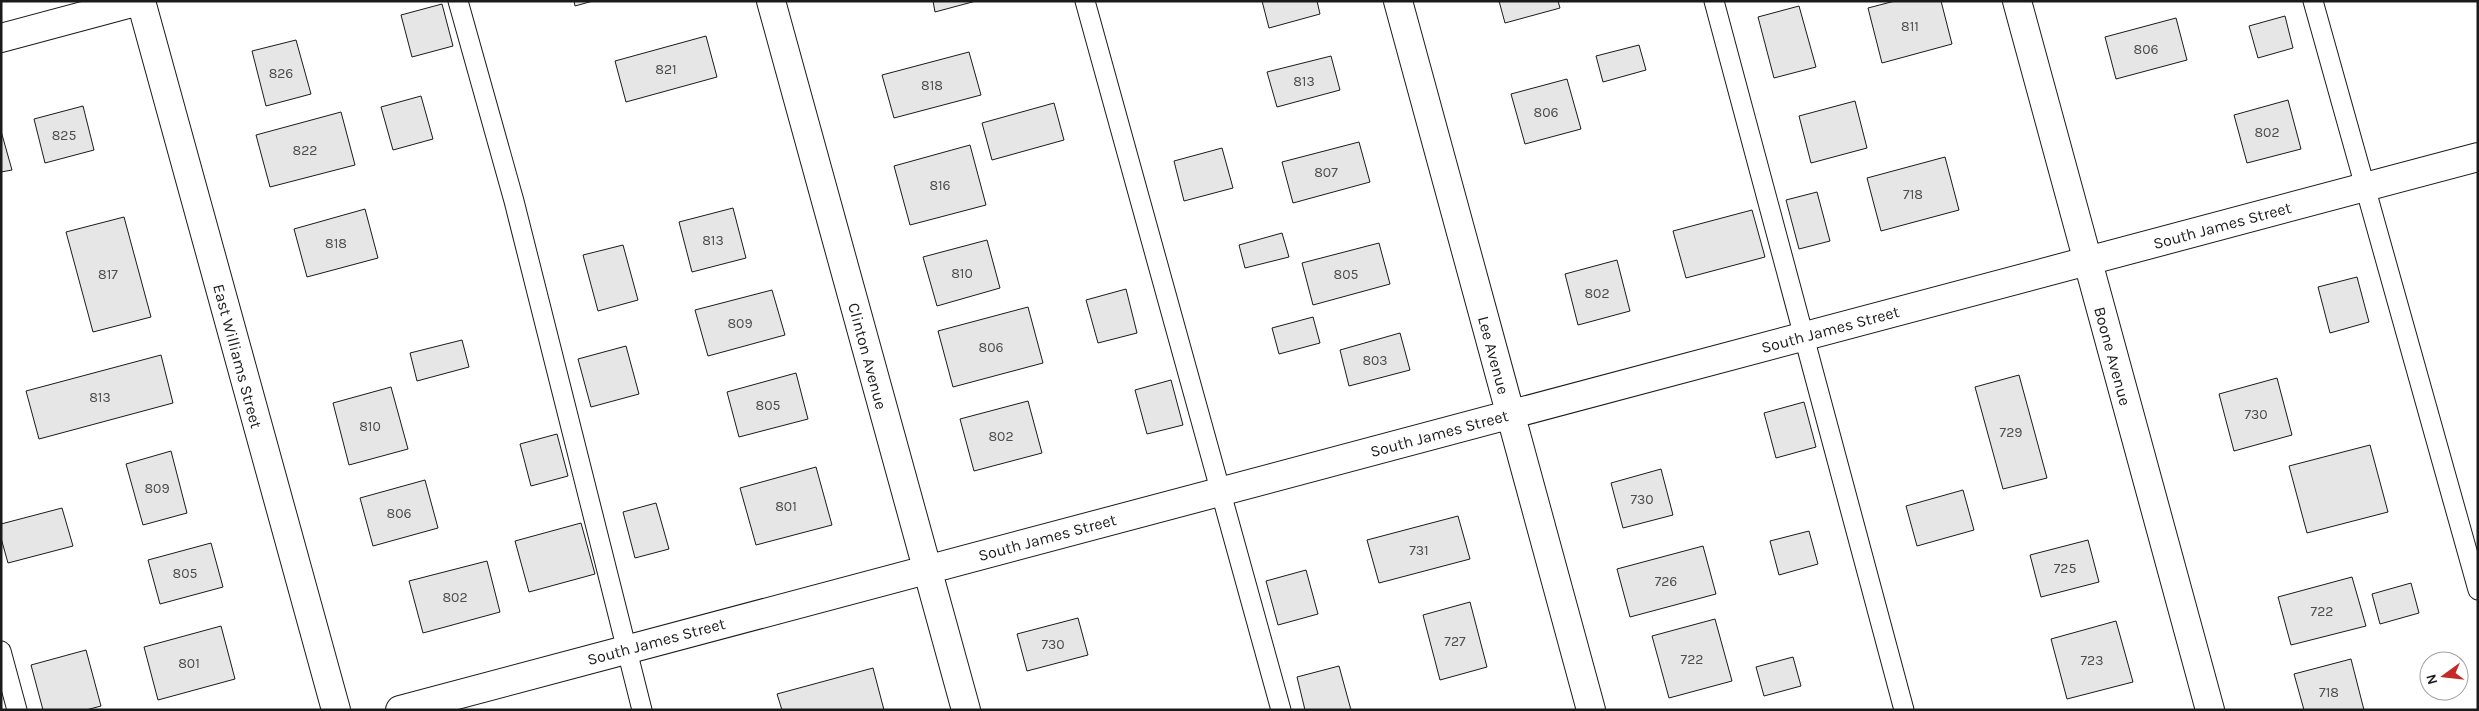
<svg xmlns="http://www.w3.org/2000/svg" width="2479" height="711" font-family="Karla,sans-serif">
	<style>
		.building { fill: #e6e6e6; stroke: #1a1a1a }
		.lines { fill: none; stroke-linecap: round; stroke-linejoin: round }
		.lane-casing { stroke: #1a1a1a; stroke-width: 21 }
		.street-casing { stroke: #1a1a1a; stroke-width: 30 }
		.lane { stroke: #fff; stroke-width: 19 }
		.street { stroke: #fff; stroke-width: 28 }
		.labels { text-anchor: middle; stroke-width: 4; stroke-linejoin: round; paint-order: stroke }
		.number-label { font-size: 14px; fill: #4d4d4d }
		.street-label { font-size: 16px; fill: #1a1a1a; stroke: #fff }
	</style>
	<rect width="100%" height="100%" fill="#fff"/>
	<!-- building -->
	<path class="building" d="M574,1H593L575,6Z
		M933,1H976L935,12Z
		M1262,1H1317L1320,14L1269,28Z
		M1499,1H1558L1560,8L1505,23Z
		M1895,1H1941L1952,44L1882,63L1868,8Z
		M442,4L453,46L412,57L401,15Z
		M1799,6L1816,67L1774,78L1758,17Z
		M2285,16L2293,48L2258,58L2249,26Z
		M2176,18L2187,60L2116,79L2105,37Z
		M706,36L717,77L626,102L615,61Z
		M296,40L311,94L266,106L252,51Z
		M1639,45L1646,70L1603,82L1596,56Z
		M969,52L981,95L894,118L882,75Z
		M1331,56L1340,90L1277,107L1267,72Z
		M1567,79L1581,129L1525,144L1511,94Z
		M421,96L433,139L393,150L381,107Z
		M2288,100L2301,149L2247,163L2234,115Z
		M1855,101L1867,148L1811,163L1799,116Z
		M1054,103L1064,140L992,160L982,123Z
		M83,106L94,150L45,163L34,119Z
		M341,112L355,165L270,187L256,135Z
		M1,131L12,170L1,172Z
		M1359,142L1370,182L1293,203L1282,162Z
		M970,145L986,205L910,225L894,166Z
		M1222,148L1233,188L1184,201L1174,161Z
		M1945,157L1959,210L1881,231L1867,178Z
		M1817,192L1830,241L1799,249L1786,200Z
		M733,208L746,258L692,272L679,222Z
		M365,209L378,258L307,277L294,229Z
		M1752,210L1765,257L1686,278L1673,231Z
		M124,217L151,317L93,332L66,232Z
		M1282,233L1289,257L1245,268L1239,245Z
		M987,240L1000,288L937,306L923,257Z
		M1379,243L1390,284L1313,305L1302,263Z
		M623,245L638,300L598,311L583,255Z
		M1617,260L1630,311L1578,325L1565,274Z
		M2357,277L2369,322L2330,333L2318,287Z
		M1126,289L1137,333L1098,343L1086,300Z
		M772,290L785,335L708,356L695,310Z
		M1028,307L1043,363L953,387L938,331Z
		M1313,317L1320,343L1279,354L1272,328Z
		M1400,333L1410,370L1349,386L1340,350Z
		M462,340L469,367L417,381L410,353Z
		M626,346L639,394L591,407L578,359Z
		M161,355L173,403L39,439L26,391Z
		M796,373L808,419L739,437L727,392Z
		M2019,375L2047,478L2003,489L1975,387Z
		M2277,378L2292,435L2234,451L2219,394Z
		M1171,380L1183,425L1147,434L1135,390Z
		M391,387L408,449L349,465L333,403Z
		M1028,401L1042,453L974,471L960,419Z
		M1804,402L1816,447L1776,458L1764,413Z
		M557,434L568,476L531,486L520,444Z
		M2370,445L2388,512L2307,533L2289,466Z
		M171,451L187,513L143,525L126,464Z
		M816,467L832,525L756,545L740,488Z
		M1661,469L1673,515L1623,528L1611,483Z
		M425,480L438,528L373,546L360,498Z
		M1963,490L1974,530L1917,546L1906,506Z
		M656,503L669,549L635,558L623,512Z
		M62,508L73,546L8,563L1,538V524Z
		M1458,516L1470,559L1379,583L1367,540Z
		M581,523L595,574L529,592L515,541Z
		M1809,531L1818,564L1779,575L1770,541Z
		M2088,540L2099,582L2041,597L2030,555Z
		M211,543L223,587L160,604L148,560Z
		M1703,546L1716,594L1630,617L1617,569Z
		M487,561L500,612L423,633L409,581Z
		M1306,570L1318,614L1278,625L1266,581Z
		M2352,577L2366,626L2291,645L2278,597Z
		M2411,583L2419,613L2380,624L2372,594Z
		M1470,602L1487,667L1440,680L1423,615Z
		M1078,618L1088,655L1027,671L1017,634Z
		M1715,619L1732,681L1669,698L1652,636Z
		M2116,621L2133,682L2067,699L2051,639Z
		M221,626L235,679L158,700L144,647Z
		M86,650L101,706L86,710H43L31,665Z
		M1793,657L1801,686L1764,696L1756,667Z
		M2351,659L2364,710H2304L2294,674Z
		M1339,666L1351,710H1305L1297,677Z
		M873,668L884,710H782L777,694Z"/>
	<g class="lines">
		<defs>
			<path id="lane" d="M458,1L514,201L642,710
				M1085,1L1281,710
				M1714,1L1904,710
				M2313,1L2478,590
				M1,651L17,710"/>
			<path id="street" d="M141,1L336,710
				M771,1L966,710
				M1398,1L1591,710
				M2017,1L2210,710
				M1,38L139,1
				M400,710L2478,157"/>
		</defs>
		<!-- lane casing -->
		<use href="#lane" class="lane-casing"/>
		<!-- street casing -->
		<use href="#street" class="street-casing"/>
		<!-- lane -->
		<use href="#lane" class="lane"/>
		<!-- street -->
		<use href="#street" class="street"/>
	</g>
	<g class="labels">
		<!-- number labels -->
		<g class="number-label">
			<text x="1910" y="31">811</text>
			<text x="2146" y="54">806</text>
			<text x="666" y="74">821</text>
			<text x="281" y="78">826</text>
			<text x="1304" y="86">813</text>
			<text x="932" y="90">818</text>
			<text x="1546" y="117">806</text>
			<text x="2267" y="137">802</text>
			<text x="64" y="140">825</text>
			<text x="305" y="155">822</text>
			<text x="1326" y="177">807</text>
			<text x="940" y="190">816</text>
			<text x="1913" y="199">718</text>
			<text x="713" y="245">813</text>
			<text x="336" y="248">818</text>
			<text x="962" y="278">810</text>
			<text x="108" y="279">817</text>
			<text x="1346" y="279">805</text>
			<text x="1597" y="298">802</text>
			<text x="740" y="328">809</text>
			<text x="991" y="352">806</text>
			<text x="1375" y="365">803</text>
			<text x="100" y="402">813</text>
			<text x="768" y="410">805</text>
			<text x="2256" y="419">730</text>
			<text x="370" y="431">810</text>
			<text x="2011" y="437">729</text>
			<text x="1001" y="441">802</text>
			<text x="157" y="493">809</text>
			<text x="1642" y="504">730</text>
			<text x="786" y="511">801</text>
			<text x="399" y="518">806</text>
			<text x="1419" y="555">731</text>
			<text x="2065" y="573">725</text>
			<text x="185" y="578">805</text>
			<text x="1666" y="586">726</text>
			<text x="455" y="602">802</text>
			<text x="2322" y="616">722</text>
			<text x="1455" y="646">727</text>
			<text x="1053" y="649">730</text>
			<text x="1692" y="664">722</text>
			<text x="2092" y="665">723</text>
			<text x="189" y="668">801</text>
			<text x="2329" y="697">718</text>
		</g>
		<!-- street labels -->
		<g class="street-label">
			<text transform="translate(2222 225) rotate(-15)" y="6">South James Street</text>
			<text transform="translate(1830 329) rotate(-15)" y="6">South James Street</text>
			<text transform="translate(1494 355) rotate(75)" y="6">Lee Avenue</text>
			<text transform="translate(238 356) rotate(75)" y="6">East Williams Street</text>
			<text transform="translate(868 356) rotate(75)" y="6">Clinton Avenue</text>
			<text transform="translate(2113 356) rotate(75)" y="6">Boone Avenue</text>
			<text transform="translate(1439 433) rotate(-15)" y="6">South James Street</text>
			<text transform="translate(1047 537) rotate(-15)" y="6">South James Street</text>
			<text transform="translate(656 641) rotate(-15)" y="6">South James Street</text>
		</g>
	</g>
	<!-- border -->
	<rect width="2479" height="711" fill="none" stroke="#1a1a1a" stroke-width="5"/>
	<!-- north arrow -->
	<g transform="translate(2444 676) rotate(255)"><circle r="24" fill="#ffffff" stroke="#a3a3a3"/>
	<path d="M0-4L9 19L0 12L-9 19Z" fill="#c62828"/>
	<text y="-8" font-size="14" font-weight="bold" text-anchor="middle" fill="#1a1a1a">N</text>
	</g>
</svg>
